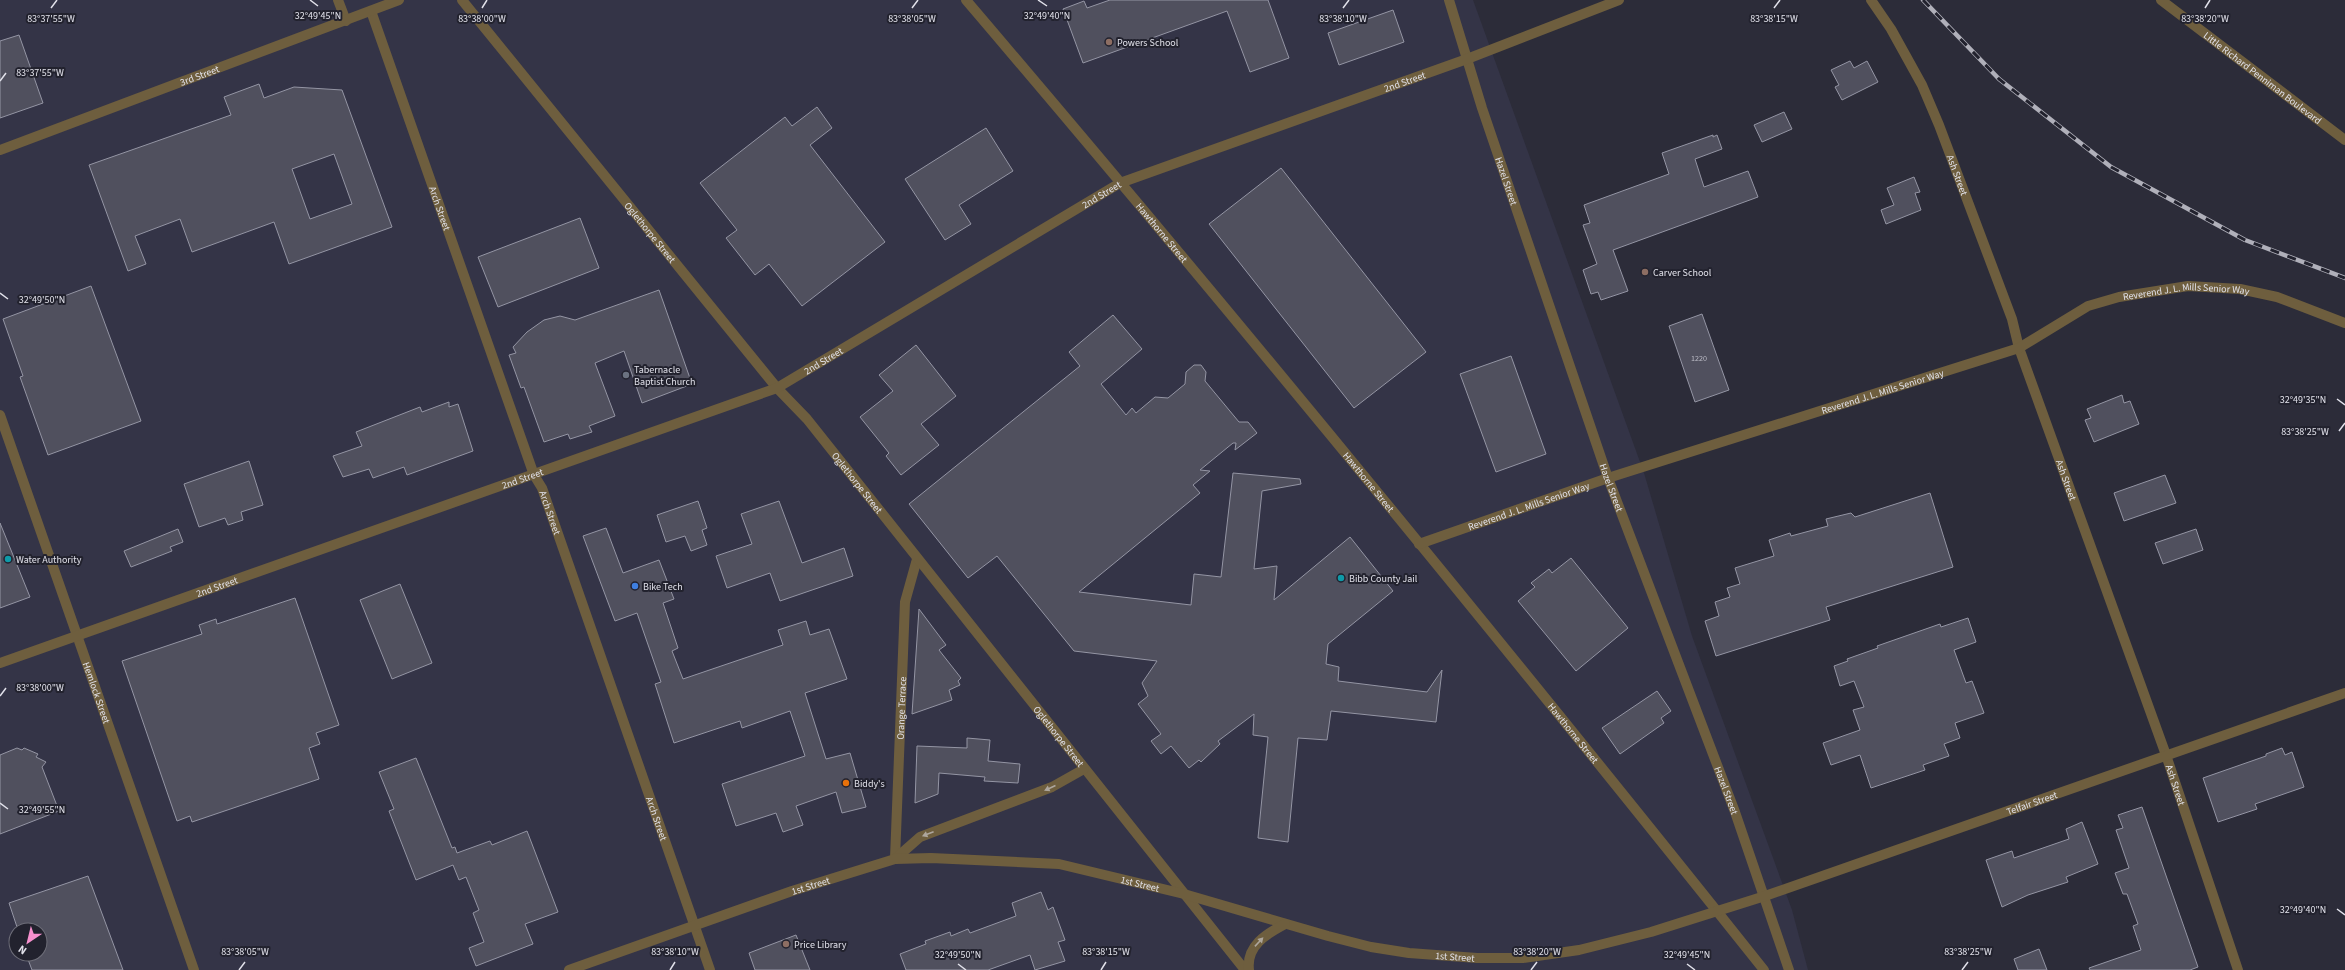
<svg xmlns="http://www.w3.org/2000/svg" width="2345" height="970" font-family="'Source Sans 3',sans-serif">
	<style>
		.built { fill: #343447; fill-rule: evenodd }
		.building { fill: #50505e; stroke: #9495a4; fill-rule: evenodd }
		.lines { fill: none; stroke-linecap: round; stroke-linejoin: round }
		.minor { stroke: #6e5e3e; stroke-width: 10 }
		.tertiary { stroke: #6e5e3e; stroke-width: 10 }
		.rail-casing { stroke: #b0b0ba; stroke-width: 4.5 }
		.rail { stroke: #22222e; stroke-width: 3; stroke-dasharray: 9; stroke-linecap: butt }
		.oneway { fill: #ada69d }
		.ticks { fill: none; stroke: #e1e1ea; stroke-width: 1.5 }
		.education-dot { fill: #8d6e63; stroke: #22222e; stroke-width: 1.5 }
		.worship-dot { fill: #6b7280; stroke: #22222e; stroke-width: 1.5 }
		.culture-dot { fill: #0f9aa8; stroke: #22222e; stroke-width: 1.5 }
		.shop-dot { fill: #3f7fe0; stroke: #22222e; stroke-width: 1.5 }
		.food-dot { fill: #e8710a; stroke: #22222e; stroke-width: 1.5 }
		.labels { text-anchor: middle; stroke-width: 4; stroke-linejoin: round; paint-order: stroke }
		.number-label { font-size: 8px; fill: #bdbdc7 }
		.poi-label { font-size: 10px; fill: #e1e1ea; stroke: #22222e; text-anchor: start }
		.street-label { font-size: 10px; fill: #e1e1ea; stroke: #22222e }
		.ticks-label { font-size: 10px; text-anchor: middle; fill: #e1e1ea; stroke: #22222e; stroke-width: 4; stroke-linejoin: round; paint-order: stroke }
	</style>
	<rect width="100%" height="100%" fill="#2c2c39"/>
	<!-- built -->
	<path class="built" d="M0,0H1473L1644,473L1692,636L1792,910L1808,970H0ZM16,930H40V954H16Z"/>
	<!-- building -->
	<path class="building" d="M1110,0H1268L1289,58L1250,72L1227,11L1083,63L1063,9L1084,1L1087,8Z
		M1393,10L1404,42L1339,65L1328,33Z
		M19,35L43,103L0,118V41Z
		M1850,61L1854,68L1867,61L1878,82L1842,100L1835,87L1839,85L1831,70Z
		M259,84L264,98L294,87L342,90L392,227L289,264L274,222L192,252L180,219L135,236L146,264L128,271L89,165L231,115L224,97ZM334,154L352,204L310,219L292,169Z
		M817,107L832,128L810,145L885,242L802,306L769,264L755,275L726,238L737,230L700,183L785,117L792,126Z
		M1784,112L1792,129L1762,142L1754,125Z
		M986,128L1013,171L959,205L971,224L945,240L905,179Z
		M1713,135V137L1717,135L1722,149L1695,159L1704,187L1748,171L1758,197L1613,250L1628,291L1601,300L1598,292L1591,294L1583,270L1597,264L1583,225L1590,223L1584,205L1669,174L1662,153Z
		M1281,168L1426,352L1354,408L1209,224Z
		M1914,177L1920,192L1915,193L1921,210L1886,224L1881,210L1894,205L1887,188Z
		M580,218L599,268L498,307L478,257Z
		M91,286L141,421L48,455L20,377L23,376L3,319Z
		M659,290L692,384L642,403L624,351L595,363L615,416L589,426L592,432L570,439L568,434L544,442L524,387L521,388L509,355L516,353L513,347L527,332L544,320L560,316L575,320Z
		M1702,314L1729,390L1695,402L1669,326Z
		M1113,315L1142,349L1101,384L1126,415L1132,408L1136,413L1155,397L1168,398L1185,384L1186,372L1194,365H1201L1206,372L1205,381L1239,422H1248L1257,433L1235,450L1236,443H1233L1200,470L1210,471L1193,485L1200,493L1079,592L1191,605L1194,574L1221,577L1233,473L1300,479L1301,484L1262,491L1254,569L1277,566L1274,600L1350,537L1393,591L1328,644L1326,664L1339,667L1338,681L1427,692L1442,670L1436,722L1331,711L1327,740L1298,738L1288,842L1258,838L1268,737L1253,735L1254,714L1218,741L1220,744L1201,762L1199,760L1189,768L1171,746L1161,754L1151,741L1161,734L1138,704L1148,696L1142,683L1157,661L1074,651L997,556L968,578L909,504L1080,366L1069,352Z
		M916,345L956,396L921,424L939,445L901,475L886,456L889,453L860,417L893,391L879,375Z
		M1511,356L1546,454L1496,472L1460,374Z
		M2122,395L2124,403L2130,401L2139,424L2094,442L2085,420L2091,418L2087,409Z
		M449,402V407L458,404L473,451L407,475L404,467L373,478L369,469L343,477L333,456L362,446L356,432L420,407L422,412Z
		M249,461L263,505L241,512L243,520L228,525L225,518L199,527L184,484Z
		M2165,475L2176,503L2124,521L2114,493Z
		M1930,493L1953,567L1826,607L1830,620L1716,656L1705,621L1719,616L1715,602L1730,597L1727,588L1740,584L1735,568L1774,556L1769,540L1790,533L1791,536L1828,526L1826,519L1851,513L1855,517Z
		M698,501L707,528L702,530L707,545L691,551L685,536L666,542L657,515Z
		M779,501L802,563L844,548L853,576L780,601L770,573L727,588L716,556L752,544L741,514Z
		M0,523L30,597L0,608Z
		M606,528L623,573L659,560L674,599L663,603L678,648L672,651L683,679L783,645L778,630L806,621L810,635L829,629L847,679L805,693L826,759L850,753L866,807L842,813L836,792L796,806L803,825L783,832L776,813L736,826L722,784L805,756L790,711L742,728L740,721L674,743L655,684L661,682L637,613L615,621L583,536Z
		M178,529L183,542L170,547L172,551L131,567L124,551Z
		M2196,529L2203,550L2163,564L2155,543Z
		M1571,558L1628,628L1576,671L1518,601L1535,587L1531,583L1549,569L1552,573Z
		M400,584L432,663L392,679L360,600Z
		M295,598L339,725L316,733L320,744L309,748L319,779L192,822L190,816L177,821L122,661L202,634L199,625L216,619L217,624Z
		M919,609L946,645L939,650L961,678L958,681L960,685L949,690L952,700L912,714Z
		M1968,618L1976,642L1954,650L1966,683L1972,681L1984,713L1955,723L1960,738L1944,744L1949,756L1923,765L1925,770L1871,788L1860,755L1831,765L1823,743L1860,730L1853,710L1864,707L1854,681L1840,686L1834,666L1848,661L1847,659L1878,648L1877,646L1940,624L1941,627Z
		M1657,691L1671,711L1661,718L1664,723L1620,754L1602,728Z
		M967,738L990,740L988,761L1020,764L1018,783L984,781L985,777L939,773L938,794L915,803L917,746L967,748Z
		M17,748L22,750L24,748L38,754L36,757L46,762L42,767L59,811L0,834V755Z
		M2282,748L2285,755L2292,752L2304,787L2255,804L2257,809L2218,822L2203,778L2266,756V754Z
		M416,758L452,848L455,847L457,853L490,841L492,845L527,831L558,912L525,924L533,944L476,966L469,948L484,942L473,913L479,910L466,877L459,880L453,865L416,880L389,811L394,809L379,772Z
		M2142,807L2198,967L2190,970H2090L2089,968L2141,950L2133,926L2138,924L2127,894H2123L2115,873L2129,868L2116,830L2123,828L2118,815Z
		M2082,822L2098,864L2066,877L2068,882L2028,895L2002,907L1986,860L2012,851L2014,858L2069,839L2066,829Z
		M88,876L123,970H32L26,954H40V930H18L9,903Z
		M1041,892L1048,910L1053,907L1065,940L1058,942L1065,961L1035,970L1030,955L988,970H906L900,954L926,944L925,941L950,932L951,936L968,929L970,933L1016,916L1012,903Z
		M796,935L810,970H755L749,953Z
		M2039,949L2047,970H2018L2014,959Z"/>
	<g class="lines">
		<!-- minor -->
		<g class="minor">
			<path d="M338,0L346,21"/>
			<path id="s1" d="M966,0C1238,319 1503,643 1764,970"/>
			<path id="s2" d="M1449,0L1482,108L1608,478L1735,812L1789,970"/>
			<path id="s3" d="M1871,0L1891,29L1922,85L1939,125L2012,319L2019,348L2166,755L2238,970"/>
			<path id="s4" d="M371,11L534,475L542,488L710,970"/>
			<path id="s5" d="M0,150L399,0"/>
			<path id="s6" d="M0,415L194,970"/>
			<path id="s7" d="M1419,544L1608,478L2019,348L2088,306L2119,297L2188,286L2240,289L2277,297L2345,323"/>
			<path id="s8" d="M895,859L905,602L917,559"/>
		</g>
		<!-- tertiary -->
		<g class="tertiary">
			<path id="s9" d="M462,0L777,388L807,419L1245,970"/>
			<path id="s10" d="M2161,0L2345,140"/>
			<path id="s11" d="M0,663L777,388L1120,183L1467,59L1619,0"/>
			<path d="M895,859L920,837L1052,787L1084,769"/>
			<path id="s12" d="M569,970L792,891L895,859L931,858L1059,864L1184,894L1328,936L1371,947L1409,953L1477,958H1523L1579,950L1651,932L1765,896L2345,693"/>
			<path d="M1249,970C1246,946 1266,934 1285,924"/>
		</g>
		<defs>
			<path id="rail" d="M1923,0L1999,79L2111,167L2245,240L2345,278"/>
		</defs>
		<!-- rail casing -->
		<use href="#rail" class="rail-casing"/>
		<!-- rail -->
		<use href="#rail" class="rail"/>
	</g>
	<!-- one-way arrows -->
	<defs><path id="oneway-solid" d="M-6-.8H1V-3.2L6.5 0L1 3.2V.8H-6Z"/></defs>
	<g class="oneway">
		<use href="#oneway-solid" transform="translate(1050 788) rotate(156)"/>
		<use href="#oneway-solid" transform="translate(928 834) rotate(159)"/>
		<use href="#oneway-solid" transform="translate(1259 942) rotate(-47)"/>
	</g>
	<!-- ticks -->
	<path class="ticks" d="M310,0L318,6M1038,0L1047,6M51,8L57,0M482,8L487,0M912,8L918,0M1343,8L1349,0M1774,8L1780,0M2205,8L2210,0M0,81L6,73M0,293L8,299M2337,399L2345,405M2339,431L2345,423M0,696L6,688M0,803L8,809M2337,909L2345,915M958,964L966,970M1687,964L1695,970M239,970L245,962M670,970L675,962M1101,970L1106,962M1531,970L1537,962M1962,970L1968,962"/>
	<!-- markers -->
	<g class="education-dot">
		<circle cx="1109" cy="42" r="4"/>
		<circle cx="1645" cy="272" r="4"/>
		<circle cx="786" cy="944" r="4"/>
	</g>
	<circle class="worship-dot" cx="626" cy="375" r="4"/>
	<g class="culture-dot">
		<circle cx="8" cy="559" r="4"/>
		<circle cx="1341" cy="578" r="4"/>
	</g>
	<circle class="shop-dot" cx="635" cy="586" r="4"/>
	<circle class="food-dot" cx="846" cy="783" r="4"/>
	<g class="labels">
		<!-- number labels -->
		<g class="number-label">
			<text x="1699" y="361">1220</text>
		</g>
		<!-- poi labels -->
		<g class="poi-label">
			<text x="1117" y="46">Powers School</text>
			<text x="1653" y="276">Carver School</text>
			<text x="634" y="373">Tabernacle<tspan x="634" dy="12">Baptist Church</tspan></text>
			<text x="16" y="563">Water Authority</text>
			<text x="1349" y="582">Bibb County Jail</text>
			<text x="643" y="590">Bike Tech</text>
			<text x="854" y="787">Biddy's</text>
			<text x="794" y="948">Price Library</text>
		</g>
		<!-- street labels -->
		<g class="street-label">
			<text dy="4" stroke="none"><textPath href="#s5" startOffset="213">3rd Street</textPath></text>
			<text dy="4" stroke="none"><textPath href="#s10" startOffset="128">Little Richard Penniman Boulevard</textPath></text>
			<text dy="4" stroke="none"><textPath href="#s11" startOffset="1526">2nd Street</textPath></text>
			<text dy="4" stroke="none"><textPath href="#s3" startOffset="196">Ash Street</textPath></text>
			<text dy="4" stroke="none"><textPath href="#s2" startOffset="190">Hazel Street</textPath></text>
			<text dy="4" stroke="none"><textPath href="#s11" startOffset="1202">2nd Street</textPath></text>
			<text dy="4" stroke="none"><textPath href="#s4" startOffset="209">Arch Street</textPath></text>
			<text dy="4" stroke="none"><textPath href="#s9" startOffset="299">Oglethorpe Street</textPath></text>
			<text dy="4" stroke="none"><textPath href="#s1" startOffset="304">Hawthorne Street</textPath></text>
			<text dy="4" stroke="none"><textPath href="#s7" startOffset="812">Reverend J. L. Mills Senior Way</textPath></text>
			<text dy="4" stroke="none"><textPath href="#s11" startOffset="878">2nd Street</textPath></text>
			<text dy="4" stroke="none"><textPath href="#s7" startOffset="488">Reverend J. L. Mills Senior Way</textPath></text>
			<text dy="4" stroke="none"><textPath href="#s11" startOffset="554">2nd Street</textPath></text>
			<text dy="4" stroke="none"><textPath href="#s3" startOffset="520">Ash Street</textPath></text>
			<text dy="4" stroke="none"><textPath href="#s9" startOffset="624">Oglethorpe Street</textPath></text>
			<text dy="4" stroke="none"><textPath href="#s1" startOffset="628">Hawthorne Street</textPath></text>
			<text dy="4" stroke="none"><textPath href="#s2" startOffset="514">Hazel Street</textPath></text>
			<text dy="4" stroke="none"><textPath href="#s7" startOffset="116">Reverend J. L. Mills Senior Way</textPath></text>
			<text dy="4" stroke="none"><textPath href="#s4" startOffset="533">Arch Street</textPath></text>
			<text dy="4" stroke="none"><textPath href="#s11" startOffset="230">2nd Street</textPath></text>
			<text dy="4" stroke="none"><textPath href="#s6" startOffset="294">Hemlock Street</textPath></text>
			<text dy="4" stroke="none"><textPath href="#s8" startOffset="151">Orange Terrace</textPath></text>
			<text dy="4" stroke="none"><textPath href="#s1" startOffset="952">Hawthorne Street</textPath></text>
			<text dy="4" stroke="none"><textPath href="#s9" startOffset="948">Oglethorpe Street</textPath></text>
			<text dy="4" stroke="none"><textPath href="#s3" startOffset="844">Ash Street</textPath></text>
			<text dy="4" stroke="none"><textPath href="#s2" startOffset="838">Hazel Street</textPath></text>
			<text dy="4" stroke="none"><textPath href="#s12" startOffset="1517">Telfair Street</textPath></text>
			<text dy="4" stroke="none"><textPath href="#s4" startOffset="857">Arch Street</textPath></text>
			<text dy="4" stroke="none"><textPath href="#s12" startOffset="592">1st Street</textPath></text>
			<text dy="4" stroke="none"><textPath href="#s12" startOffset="256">1st Street</textPath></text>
			<text dy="4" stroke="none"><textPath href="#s12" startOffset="916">1st Street</textPath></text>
		</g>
	</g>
	<g class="ticks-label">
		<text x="318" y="19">32°49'45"N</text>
		<text x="1047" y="19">32°49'40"N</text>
		<text x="51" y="22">83°37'55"W</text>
		<text x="482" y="22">83°38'00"W</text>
		<text x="912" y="22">83°38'05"W</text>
		<text x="1343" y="22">83°38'10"W</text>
		<text x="1774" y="22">83°38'15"W</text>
		<text x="2205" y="22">83°38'20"W</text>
		<text x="40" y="76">83°37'55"W</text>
		<text x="42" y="303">32°49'50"N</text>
		<text x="2303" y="403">32°49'35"N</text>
		<text x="2305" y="435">83°38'25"W</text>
		<text x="40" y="691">83°38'00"W</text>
		<text x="42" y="813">32°49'55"N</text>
		<text x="2303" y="913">32°49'40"N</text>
		<text x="245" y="955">83°38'05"W</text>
		<text x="675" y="955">83°38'10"W</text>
		<text x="1106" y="955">83°38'15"W</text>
		<text x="1537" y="955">83°38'20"W</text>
		<text x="1968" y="955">83°38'25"W</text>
		<text x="958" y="958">32°49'50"N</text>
		<text x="1687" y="958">32°49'45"N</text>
	</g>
	<!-- north arrow -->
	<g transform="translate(28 942) rotate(215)"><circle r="19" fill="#22222e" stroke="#6e6e79"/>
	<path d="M0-3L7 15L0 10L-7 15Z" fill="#f790ce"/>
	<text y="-6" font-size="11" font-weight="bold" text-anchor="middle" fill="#e1e1ea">N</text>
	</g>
</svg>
